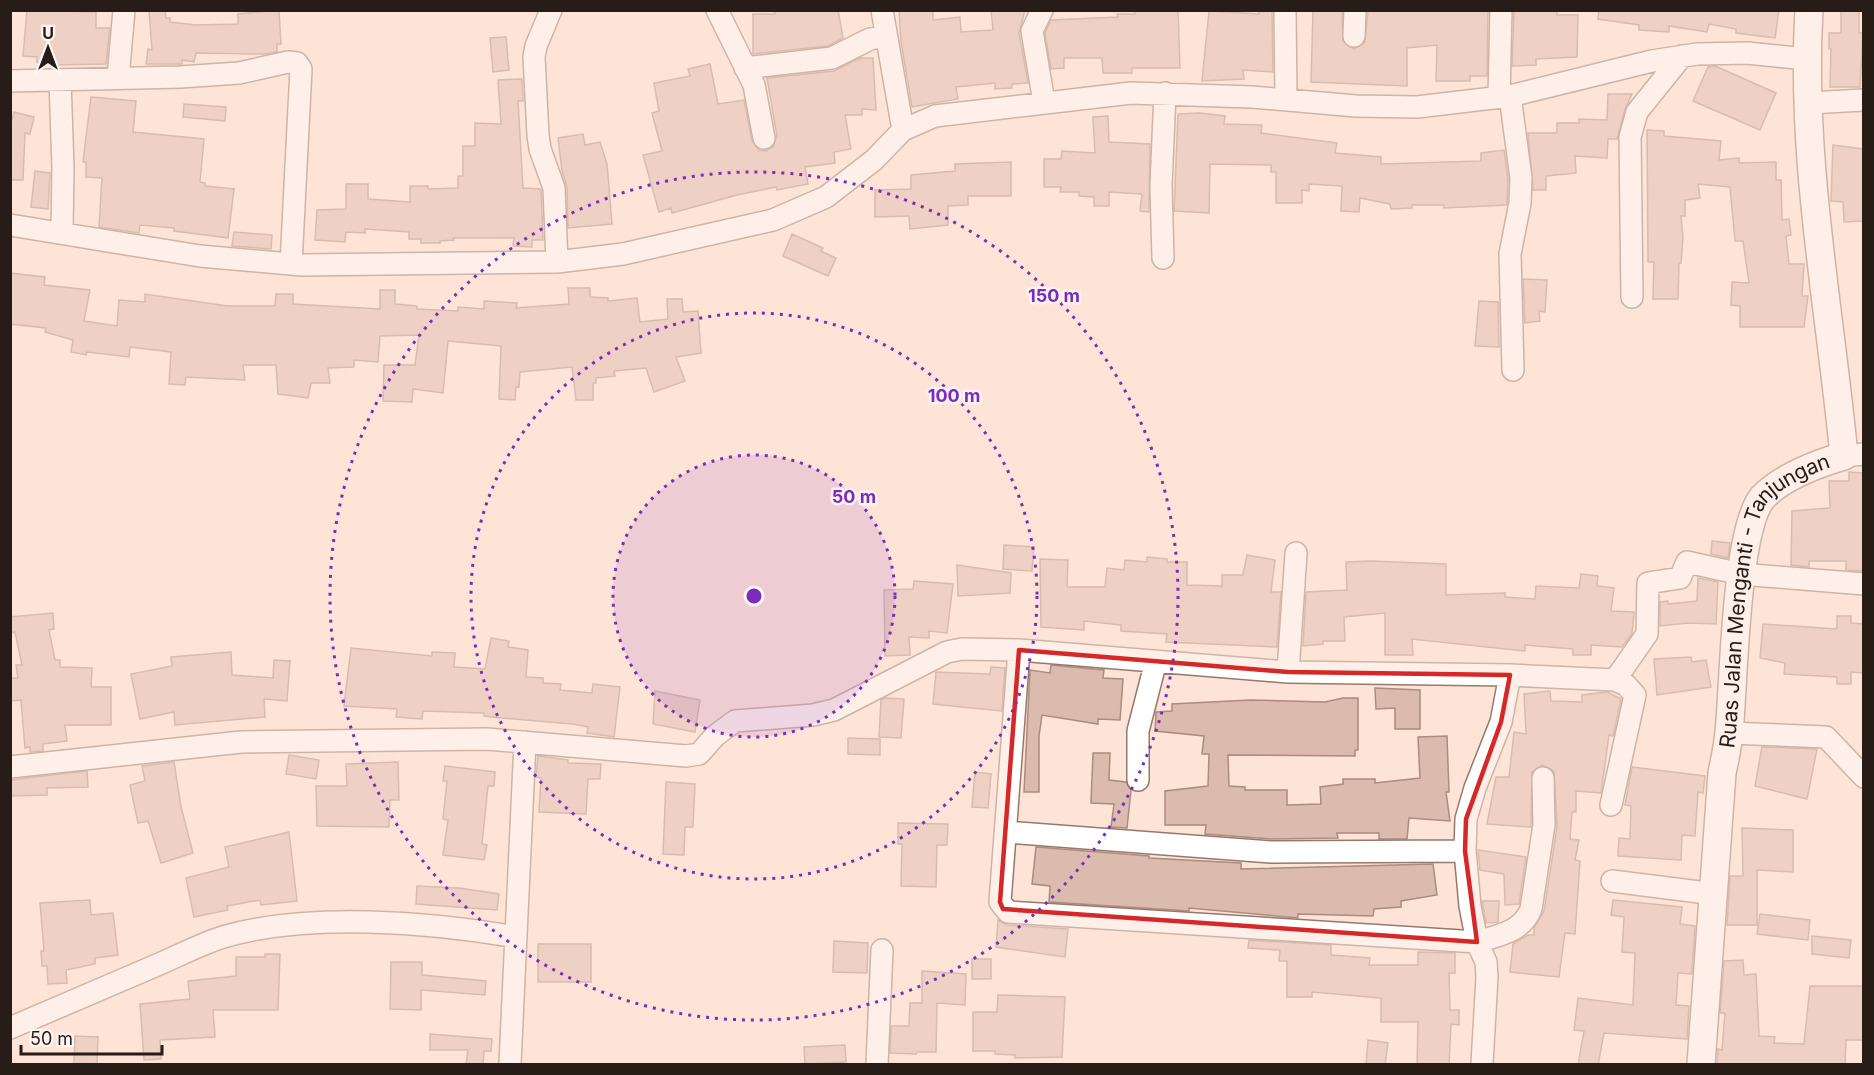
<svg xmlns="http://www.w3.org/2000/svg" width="1874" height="1075" font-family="Inter,sans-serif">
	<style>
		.building { fill: #dbbbad; stroke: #ab8c7e; stroke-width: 1.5 }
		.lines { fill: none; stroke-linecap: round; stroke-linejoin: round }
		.minor-casing { stroke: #97796c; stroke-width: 24 }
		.major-casing { stroke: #97796c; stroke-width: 30 }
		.minor { stroke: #fff; stroke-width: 21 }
		.major { stroke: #fff; stroke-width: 27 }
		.marked { fill: none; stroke: #d62828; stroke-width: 4.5; stroke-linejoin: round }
		.ring { fill: none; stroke: #7b2cbf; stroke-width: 3; stroke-dasharray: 3 6 }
		.labels { text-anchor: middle; stroke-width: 5; stroke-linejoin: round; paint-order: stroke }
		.street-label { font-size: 21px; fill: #281c17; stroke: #fcf5f2 }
		.centre { fill: #7b2cbf; stroke: #fcf5f2; stroke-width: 3 }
		.ring-label { font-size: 18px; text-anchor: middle; font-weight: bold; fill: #7b2cbf; stroke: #fcf5f2; stroke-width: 5; stroke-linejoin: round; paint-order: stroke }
	</style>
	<rect width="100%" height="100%" fill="#fee3d7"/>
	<!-- building -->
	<path class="building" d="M27,10L96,12V28H110L106,64L56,65L37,62V57L23,56Z
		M149,10H165L166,18H170V22L196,25L238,24V14L279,10L281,44H277V52L264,54L196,53L194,62L182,60V64H146L148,49L152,50Z
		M774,10H838L843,38L828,46L753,54V14H775Z
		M899,10H933V20L960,17L961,32L993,30L991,10H1025L1019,33L1028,83L1012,84V88L995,89V83L956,87L958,99L912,107L901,42Z
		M1135,10H1178L1180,68H1132V73H1103L1102,58H1064V68L1051,69L1045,33L1051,20L1118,17L1117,14H1135Z
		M1259,10H1272L1273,72L1243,70L1244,79L1202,81L1209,11L1259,14Z
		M1313,10H1342L1343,41L1354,49L1365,42L1368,11L1488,10L1487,76H1470V81H1436L1437,45L1407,48V86L1311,82Z
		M1514,10H1557V15H1578L1577,57L1536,59V65L1512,66Z
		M1599,10H1779L1775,38L1736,33V29L1709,24L1707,32L1669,26V32L1639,30V25L1598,19Z
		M1841,11H1859V33H1863L1860,87H1830L1831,49H1829V33H1841Z
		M506,37L509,70L493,72L490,38Z
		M860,58H873L876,110L862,109V115H845L851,149L834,152L835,163L805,167L808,184L777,190L776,187L737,195L672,213L671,208L659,212L643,155L662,151L652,113L659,111L654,83L690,76L688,69L710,64L718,104L744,100L752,141L759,150L766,151L773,147L777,136L767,78L834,71Z
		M1715,66L1776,93L1760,130L1693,101L1708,67Z
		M522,79L523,101H518L523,188L541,189L543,240H532V247L513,246L514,238H453L454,240L440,241V243H421V239H409V232L365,229V233L346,232L345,242L315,240L317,210L346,209V184H368V199L410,202V186H428V189L458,188V176H463V146H475V123L501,124L498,80Z
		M1608,94H1632L1625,109L1617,139H1608L1607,158L1575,156L1576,173L1546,176V190H1533L1528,133H1557V123H1579V119L1607,120Z
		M91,97L136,101L133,132L204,139L200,182L205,183V186L234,189L228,238L174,231V228L140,225L139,233L99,227L102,178L86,177V162H83Z
		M184,104L226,107L225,121L183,117Z
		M14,112L34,117L30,134L25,133L23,180H10V126Z
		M1200,113L1225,116L1224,124L1262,125L1261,133L1337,143L1335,153L1381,157V164L1481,161V153L1504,150L1508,179L1507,205L1444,208V205H1412V208L1391,209L1390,204L1360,198L1359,212L1341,211L1342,186L1309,184V191L1302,190V203H1276V172H1271V165L1210,164L1209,213L1174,211L1178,114Z
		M1108,116L1109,142L1150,144L1149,212L1140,211L1142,194L1109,192V206H1094V197L1079,196V192H1060L1061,187H1044V159H1061L1062,151L1095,153L1093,117Z
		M1647,130L1664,131V136L1721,141L1719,160L1739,158V163L1776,162V180H1781L1782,220L1789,219L1791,235L1786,236L1789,264H1804L1802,296H1808L1804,327H1740V306L1731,305L1732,282L1749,283L1743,241H1735L1730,187L1698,184L1700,198L1685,200V216H1681L1683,237L1681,263H1679L1678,299H1653L1654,262H1648Z
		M583,134L585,145L600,142L607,164L612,224L568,228L567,187L562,171L558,138Z
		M1833,145L1863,149V221L1844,222L1843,202L1831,201Z
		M1011,162V196H968V205L948,206V225L910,229L909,216L875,217V190L911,189V175L955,171V164Z
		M35,171L50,173L48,209L31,207Z
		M234,232L272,235L271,249L232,246Z
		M792,234L823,248L821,251L836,258L828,276L783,256Z
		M10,273L45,277L44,285L90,290L84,321L117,326L119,300L145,302V294L228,306H275L276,294H293V304L380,309V290H395V304L417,306V309L458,311V307L484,309V301L517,303L516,308L569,304L568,288H590V297L608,298V301L637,298L640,322L668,319L667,299H682L683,312L698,311L701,353L676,357L685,381L654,392L646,368L614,371L615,376L596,378V383H593V400H576L572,367L520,372L519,387H516L515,400L499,399L501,346L448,341L443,393L413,389L412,402L383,401L384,365H415L419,335L380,336L378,362L354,360V367L328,368L330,383H311L308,398L278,394L276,365H243L245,380L186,377L185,385L169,384L171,352L130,347L129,357L87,352L86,355L71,352L73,340L45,332L46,328L10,324Z
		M1523,279L1547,280L1545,312L1539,311L1540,321L1525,323Z
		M1479,301L1498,302L1499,347L1475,346Z
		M1849,472L1863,473V571L1846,570V561H1809V567L1791,565L1792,511L1830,508L1829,481H1849Z
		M1712,541L1730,543L1728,558L1711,554Z
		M1004,545L1034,547L1032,571L1003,569Z
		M1247,555L1275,560L1271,592H1281L1277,647L1166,642L1167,634L1121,631V625L1084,621V630L1041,627L1040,559L1068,560L1067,587H1105L1107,568L1124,570L1125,560L1147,562V557L1167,559V562H1187V585L1222,586V575H1243Z
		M1371,561L1446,564V595L1505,593V597L1535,599L1536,586L1579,588L1581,574L1598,576L1597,586L1614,588L1611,611L1634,612L1632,634L1622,647L1591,645V655H1573V649L1525,645V651L1515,650L1412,639L1413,655H1385V613L1344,617L1345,641H1323V644L1303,646L1306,592L1347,590L1346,562Z
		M957,565L1011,573L1010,593L958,596Z
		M1698,578L1718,582L1716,624L1688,623L1660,626V602L1668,601V604L1697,601Z
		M914,581L953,584L947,633L929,631V638L909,637L910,655L885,656L884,590L913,589Z
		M53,613L54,629L49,630L55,660H60V667L92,668L91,687H111V725H65L67,741L43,744V751L30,752V747L25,748L21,700L10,701V678H18L16,665H22L15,632L11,633L10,617Z
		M1837,616H1851V623L1863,624V673L1851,672V684H1837V677L1784,674L1785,663L1760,658L1763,624L1837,629Z
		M491,638L509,641L508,647L528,650L526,677L543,678V683L561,684L560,690L592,693L593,684L620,687L614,737L587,733L588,727L573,724L501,718L484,716V713L423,711L422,719L396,717L397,709L344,706L351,648L432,656V652L455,653L454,667L485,669Z
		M231,652L232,675L273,678L274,660L290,661L287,701L264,699L265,717L175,725L174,712L140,719L131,674L172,666L171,657Z
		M1691,657L1692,662L1706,660L1711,687L1657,695L1654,659Z
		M1051,665L1104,670L1103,678L1123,679L1120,720L1098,719V724L1042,715L1039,736V792H1024L1030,670L1050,673Z
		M991,667L1005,668L1002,711L933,704L936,672L990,674Z
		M1375,688L1420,690V729H1395V708L1376,709Z
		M655,691L700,700L695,732L653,724Z
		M1550,691L1551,701L1582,702V695L1607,692L1621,699L1613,736L1609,735L1601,793L1576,791V812H1572L1570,839L1579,840L1575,860L1580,861L1575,934L1565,933L1559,977L1510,972L1513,944L1528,935H1534V928L1544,911L1557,827L1554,771L1542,765L1532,772L1531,827L1487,824L1496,777H1509L1514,732L1526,734L1524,694Z
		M885,698L904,699L901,738L879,737L881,700Z
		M1343,698H1358V750H1355V756L1228,755L1229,786L1245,787V790H1287V805L1321,804L1320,787L1343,784V779H1375V783L1420,778L1418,737L1447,736L1449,792H1446L1450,821L1409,818L1407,839H1379V833H1337L1338,838L1271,839L1205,834L1206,825H1165V791L1208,786L1209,754H1202L1204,736L1155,731L1156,712L1172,711V704L1251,700L1325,702Z
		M848,738L880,739V755L848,754Z
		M1762,747L1817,749L1807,799L1755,786Z
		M1093,753H1110L1109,780L1126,782L1131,790L1127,828L1111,827L1114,804L1091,803Z
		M289,755L319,760L316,779L286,774Z
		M538,756L568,760V763L601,764L600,779H588L586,814L539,812L541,778L536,777Z
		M174,762L181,807L193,853L161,863L148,821L138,823L130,785L145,781L142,766Z
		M398,762L399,800H390L389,827L317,826L316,786H347L346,764Z
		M445,766L495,772L494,786H488L482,844L487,845L484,860L443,855L448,820L443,819L447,781H443Z
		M1632,767L1705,776L1703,793L1698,792L1695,836L1682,835L1681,860L1618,856L1619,838L1630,839L1631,806L1625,805Z
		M87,771L88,787L47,788V795L10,796V780Z
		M975,772L991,774L988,808L972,807Z
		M666,782L695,784L693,827H685L684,855L663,854Z
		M898,823L948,824L947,845H937L936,887L901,886L902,844H898Z
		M1742,828L1793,830V872L1757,870V925H1727L1730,876H1743Z
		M289,832L297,901L261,905L260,900L227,906L228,910L194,917L186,878L229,867L225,847Z
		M1036,847L1149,856V858L1241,863V869L1433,864L1437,895L1401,901V907L1374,909L1373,916L1298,914V918L1189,908V911L1049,902L1050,886L1032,884Z
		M1478,850L1526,857L1519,904L1505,905L1504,874L1480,870Z
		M417,886L459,888L499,894L497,910L416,904Z
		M90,900L91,915L113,913L118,955L95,958V964L66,970L67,983L48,984L47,966H42L41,951H44L40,903Z
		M1613,900L1682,907L1680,924L1695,926L1692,974L1678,973L1676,1005L1689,1006L1687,1039L1604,1033L1598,1065H1578L1584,1031L1574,1030L1578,998L1633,1005L1635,953L1622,952L1624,917L1611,915Z
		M1482,901H1499L1498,922L1486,923Z
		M1760,914L1810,920L1808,940L1757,934Z
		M998,920L1007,925L1068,929L1065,957L996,947Z
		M1812,936L1851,940L1849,958L1812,954Z
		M1249,940L1331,945V955L1370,958L1369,965H1418V952L1455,953V973H1449L1450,1010H1459V1025L1451,1024L1449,1065H1417L1418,1022H1381V998L1312,992V997H1287V961H1279L1280,950L1248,948Z
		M834,941L868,943L867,973L833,972Z
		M538,944H591V982H538Z
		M265,954H280L278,1010H213L215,1037L160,1040L161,1059L144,1060L140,1004L190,999L188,981L236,976V957H265Z
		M972,959H991V979H972Z
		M1743,960L1744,975L1756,974L1759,1036L1775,1037L1774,1043L1804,1044L1810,986H1863V1040H1846L1845,1065H1717L1718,1049L1722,1050L1725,1013H1720L1724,961Z
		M391,962H422V975L486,981L485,995L421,990V1010L390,1009Z
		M922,971L966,974L965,1005L937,1003L936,1052H917L916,1054L890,1053L891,1026H909L910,1003H922Z
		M998,995L1065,997L1062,1057L1015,1058V1055L995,1054V1051H973V1012H997Z
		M430,1034L492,1039L491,1051H484L483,1065H466L468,1050H430Z
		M75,1036L98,1037L97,1064L74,1063Z
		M1368,1040L1388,1043L1385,1065H1366Z
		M845,1045L846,1062L805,1064L804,1047Z"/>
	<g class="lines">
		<defs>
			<path id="minor" d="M551,10L536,46L534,57L538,135L540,149L554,188L557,262
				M717,10L754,85L764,138
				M882,10L903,130
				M1042,10L1032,31L1044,102
				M1285,10L1286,99
				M1354,36L1355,10
				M745,68L832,58L870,39L886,36
				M118,78L124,10
				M10,81L180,77L239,73L288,62L297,63L301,69L291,264
				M60,81L63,168L62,232
				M1510,96L1521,178L1520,203L1510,254L1513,370
				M1499,97L1501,10
				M1808,103L1864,100
				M10,225L200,256L302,265L557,262L623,254L773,220L826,197L874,160L903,130L935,116L1131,93L1252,97L1356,106L1417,107L1510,96L1652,61L1697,54L1747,53L1806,59
				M1163,258L1161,186L1165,93
				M1632,297L1630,137L1637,112L1682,56
				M1844,456L1864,454
				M1019,650L1000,902L1008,912L1477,942C1499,935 1522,932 1531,909L1544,825L1543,778
				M1288,672L1296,553
				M1615,680L1647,634L1648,583L1680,578L1687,562L1741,574L1864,584
				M1729,733L1826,737L1864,777
				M10,767L241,742L487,739L686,756L699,754L715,736L735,721L813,715L834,710L947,652L962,649L1019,650L1288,672L1510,675L1615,680L1626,685L1635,695L1611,805
				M1138,780V731L1156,661
				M1007,832L1271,852L1465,851
				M1612,881L1715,894
				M10,1028C59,1007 108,986 157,965C178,956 201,944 223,937C308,912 430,922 516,937
				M510,1064L525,742
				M877,1064L882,950
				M1482,1064L1487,977L1486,962L1477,942L1470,906L1465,851L1466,819L1475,788L1501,722L1510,675"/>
			<g id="major">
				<path id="s1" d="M1701,1064L1722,773C1725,759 1728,745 1729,732C1734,684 1735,529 1763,497C1782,477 1819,463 1844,456C1830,309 1800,159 1809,10"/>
			</g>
		</defs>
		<!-- minor casing -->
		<use href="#minor" class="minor-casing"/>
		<!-- major casing -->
		<use href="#major" class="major-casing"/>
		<!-- minor -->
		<use href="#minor" class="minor"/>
		<!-- major -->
		<use href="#major" class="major"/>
	</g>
	<!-- marked area -->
	<path d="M0 0H1874V1075H0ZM1019,650L1288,672L1510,675L1501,722L1466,819L1465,851L1477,942L1003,909L1000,902Z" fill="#fee3d7" fill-opacity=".55" fill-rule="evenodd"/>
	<path class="marked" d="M1019,650L1288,672L1510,675L1501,722L1466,819L1465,851L1477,942L1003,909L1000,902Z"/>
	<!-- distance rings -->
	<circle cx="754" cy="596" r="141" fill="#7b2cbf" fill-opacity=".12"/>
	<g class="ring">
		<circle cx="754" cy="596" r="141"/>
		<circle cx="754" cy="596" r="283"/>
		<circle cx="754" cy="596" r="424"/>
	</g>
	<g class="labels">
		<!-- street labels -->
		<g class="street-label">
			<text dy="7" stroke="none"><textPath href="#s1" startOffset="483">Ruas Jalan Menganti - Tanjungan</textPath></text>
		</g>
	</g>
	<circle cx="754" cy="596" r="9" class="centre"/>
	<g class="ring-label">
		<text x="1054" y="302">150 m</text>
		<text x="954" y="402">100 m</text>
		<text x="854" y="503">50 m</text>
	</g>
	<!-- border -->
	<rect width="1874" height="1075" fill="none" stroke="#281c17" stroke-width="24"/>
	<!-- north arrow -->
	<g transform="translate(48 48)" stroke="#fcf5f2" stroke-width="4.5" paint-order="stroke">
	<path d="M0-4.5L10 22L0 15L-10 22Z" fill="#281c17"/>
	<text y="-9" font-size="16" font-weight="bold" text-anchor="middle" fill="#281c17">U</text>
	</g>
	<!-- scale -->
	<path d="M21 1045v9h141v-9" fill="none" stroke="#281c17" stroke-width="3"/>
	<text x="30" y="1045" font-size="18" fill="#281c17" stroke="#fcf5f2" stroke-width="4.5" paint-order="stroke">50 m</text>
</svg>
